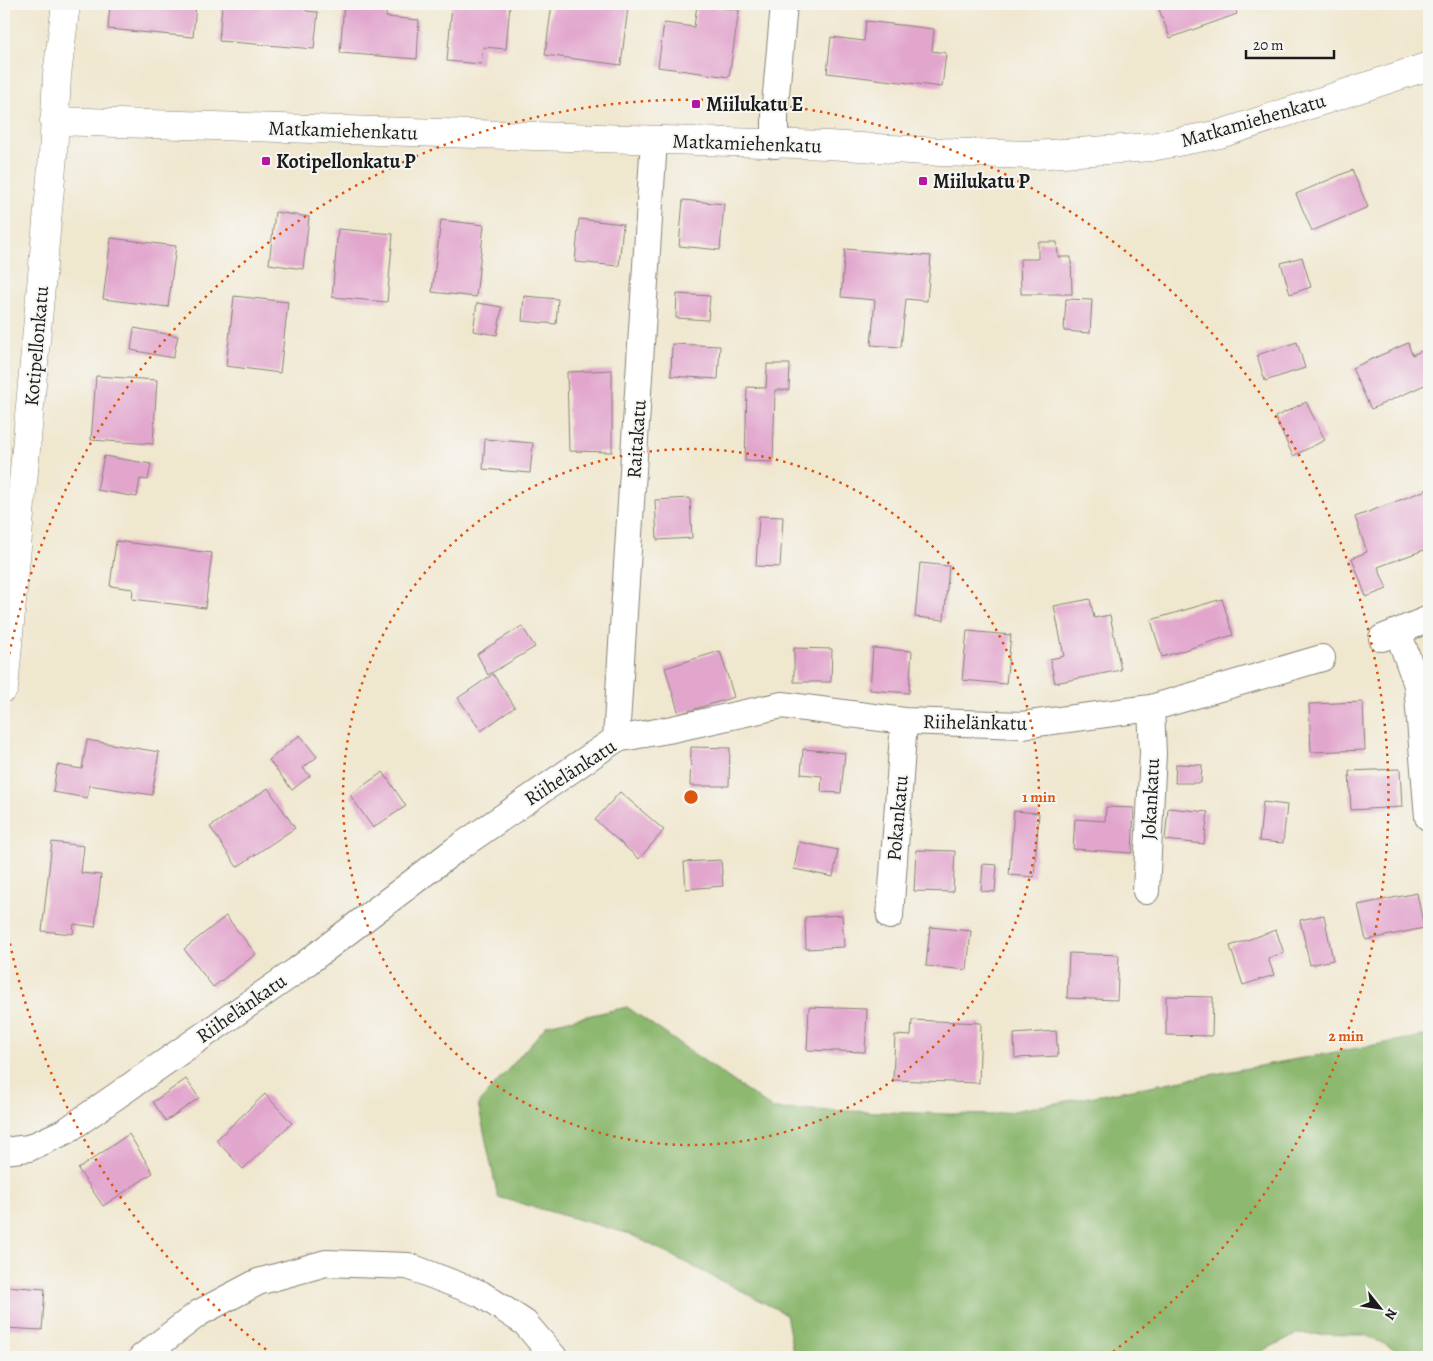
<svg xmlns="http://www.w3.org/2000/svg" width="1433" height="1361" font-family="Alegreya,serif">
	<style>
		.forest { fill: #8db86f; stroke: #546a46 }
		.building { fill: #e2a6cd }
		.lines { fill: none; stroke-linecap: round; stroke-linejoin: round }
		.minor-casing { stroke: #868276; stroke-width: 28 }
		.tertiary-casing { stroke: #868276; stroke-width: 29 }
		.minor { stroke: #fff; stroke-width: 26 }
		.tertiary { stroke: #fff; stroke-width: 28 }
		.ring { fill: none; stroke: #de560d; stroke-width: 2.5; stroke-dasharray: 2.5 5 }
		.poi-dot { fill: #b5179e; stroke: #f6f6f2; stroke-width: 2 }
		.labels { text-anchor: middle; stroke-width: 4; stroke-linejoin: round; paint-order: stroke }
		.poi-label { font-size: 20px; font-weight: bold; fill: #1c1c1c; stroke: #f6f6f2; text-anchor: start }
		.street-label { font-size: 20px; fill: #1c1c1c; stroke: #f6f6f2 }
		.centre { fill: #de560d; stroke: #f6f6f2; stroke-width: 2.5 }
		.ring-label { font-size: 15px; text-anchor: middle; font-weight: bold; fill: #de560d; stroke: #f6f6f2; stroke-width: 4; stroke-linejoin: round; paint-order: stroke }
	</style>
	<rect width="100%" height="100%" fill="#f6f6f2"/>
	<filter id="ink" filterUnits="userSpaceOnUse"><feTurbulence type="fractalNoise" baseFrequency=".02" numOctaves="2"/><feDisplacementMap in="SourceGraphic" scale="10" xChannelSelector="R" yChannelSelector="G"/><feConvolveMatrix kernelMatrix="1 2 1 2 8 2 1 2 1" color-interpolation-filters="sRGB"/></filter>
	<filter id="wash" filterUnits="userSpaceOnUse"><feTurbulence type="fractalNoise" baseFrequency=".0096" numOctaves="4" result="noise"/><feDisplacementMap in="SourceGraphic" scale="20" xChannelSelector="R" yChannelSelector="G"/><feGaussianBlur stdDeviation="1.12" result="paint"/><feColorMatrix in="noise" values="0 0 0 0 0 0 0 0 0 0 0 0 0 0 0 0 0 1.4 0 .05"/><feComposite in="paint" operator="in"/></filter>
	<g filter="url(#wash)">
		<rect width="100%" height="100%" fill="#f0e7cf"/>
		<!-- forest -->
		<path class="forest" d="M627,1007L773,1109L991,1115L1429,1035V1357H1412L1365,1335L1296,1334L1251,1357H794L786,1314L630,1234L498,1197L478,1104L547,1025Z"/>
		<g id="blocks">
			<!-- building -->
			<path class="building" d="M110,4H196L193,37L108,29Z
				M222,4L270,7L271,4H306V11L318,12L314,49L219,41Z
				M344,4H387L386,17L419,20L417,59L340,53Z
				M452,4H510L506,49L483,47L481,64L447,61Z
				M552,4H604L628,7L621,65L545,55Z
				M1157,4H1234L1237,14L1170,38Z
				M697,5L739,10L729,77L658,67L664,23L694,27Z
				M866,21L934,29L932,51L946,53L942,87L827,73L831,37L864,41Z
				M1352,170L1368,207L1312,231L1296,194Z
				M683,200L724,204L720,250L679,246Z
				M275,212L309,217L303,269L269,264Z
				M579,219L623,224L619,266L575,262Z
				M441,220L484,225L476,297L432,292Z
				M338,229L393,234L387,302L332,297Z
				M111,238L176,246L168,307L103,299Z
				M1038,242H1057L1058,257H1071L1072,294H1021L1020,259H1038Z
				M845,249L931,256L927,301L906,299L901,347L871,345L875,300L841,297Z
				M1302,257L1311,287L1290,294L1281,263Z
				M677,294L710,296L708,320L676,318Z
				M234,296L288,302L280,373L226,366Z
				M524,296L558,299L556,324L522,321Z
				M1066,299L1092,300L1090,333L1064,331Z
				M477,303L502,307L497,335L473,331Z
				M134,328L178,336L173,358L131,350Z
				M1297,342L1305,368L1265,381L1257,355Z
				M1408,343L1412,355L1429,348V383L1371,409L1352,368Z
				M672,344L720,346L718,379L671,376Z
				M767,364H790L789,390H775L773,462L745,461L747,387L766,388Z
				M612,370V452L569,451L567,372Z
				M96,376L157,380L153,444L91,440Z
				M1306,402L1325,440L1293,456L1275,417Z
				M485,439L533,443L530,473L483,469Z
				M104,456L151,464L148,480L140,479L137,497L97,490Z
				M1429,489V548L1378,567L1387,589L1366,597L1352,558L1367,552L1355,517Z
				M690,498L692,538L657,540L655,500Z
				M759,516L783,517L780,567L756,566Z
				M116,541L212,553L205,608L132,599L133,589L110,586Z
				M920,563L949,566L944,620L915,617Z
				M1090,599L1094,618L1110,615L1121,670L1055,683L1050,659L1064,656L1054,606Z
				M1222,599L1233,635L1162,657L1151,620Z
				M522,626L535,647L488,675L477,654Z
				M967,631L1011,635L1006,684L962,680Z
				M794,648L832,649L831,682H794Z
				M873,648L912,651L909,693L870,690Z
				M720,651L734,697L679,714L665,668Z
				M493,674L515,707L481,731L458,698Z
				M1363,702L1365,750L1311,752L1309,704Z
				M300,735L317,757L303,768L310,776L292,790L269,760Z
				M87,740L159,752L152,795L89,785L87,798L53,792L57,765L82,769Z
				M691,747L730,748L729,786H690Z
				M803,749L845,753L841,793L821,792L822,776L801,774Z
				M1176,764L1202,765L1201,783H1175Z
				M1400,769L1402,807L1351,810L1349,771Z
				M383,772L406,806L373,828L350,795Z
				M268,788L295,828L237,867L210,827Z
				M620,792L664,830L639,859L595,820Z
				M1263,802L1287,805L1283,843L1259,841Z
				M1106,807L1134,808L1132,853L1073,849L1075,819L1105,821Z
				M1168,808L1208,812L1204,844L1165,840Z
				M1014,811L1039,813L1034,877L1009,875Z
				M52,842L84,846L81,873L101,875L95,927L74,924L73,934L42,931Z
				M799,842L838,850L833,877L794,869Z
				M916,850L955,851L953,892L914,891Z
				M721,860L723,886L686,889L684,862Z
				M983,864L997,865L995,892L981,891Z
				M1417,893L1424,928L1366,940L1358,905Z
				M842,915L844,947L806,949L805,917Z
				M1324,915L1333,960L1310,965L1300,920Z
				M226,916L256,954L213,987L184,949Z
				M930,927L971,931L967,970L926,966Z
				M1276,930L1284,953L1268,958L1274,975L1243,985L1230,946Z
				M1069,953L1119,955L1117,1000L1067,998Z
				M1166,996L1213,997L1212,1036L1166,1035Z
				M809,1007L867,1009L865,1052L807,1050Z
				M912,1020L981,1023L979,1083L893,1080L895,1035L911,1036Z
				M1056,1031L1058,1056L1015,1058L1014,1034Z
				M186,1079L199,1098L166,1121L153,1102Z
				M265,1094L292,1123L243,1169L216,1140Z
				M129,1134L153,1173L103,1206L78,1169Z
				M4,1286L45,1289L42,1330L4,1328Z"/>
		</g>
	</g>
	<g filter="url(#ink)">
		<use href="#blocks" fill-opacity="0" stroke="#868276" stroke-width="1"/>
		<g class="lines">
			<defs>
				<path id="minor" d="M775,145V105L784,4
					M1398,632L1417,685L1428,817
					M1382,638L1429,619
					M616,739L654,140
					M1146,891L1153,753L1151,708
					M890,916L904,721
					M4,1151L29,1148L66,1131L296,971L455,850L616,739L668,730L782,705L904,721L1022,725L1151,708L1322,658
					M142,1357L199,1313L258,1282L326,1263L408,1266L481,1294L525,1323L554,1357"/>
				<path id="tertiary" d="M54,121L828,145L941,152L1034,155L1151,147L1220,134L1429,66
					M4,688L53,156L57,75L66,4"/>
			</defs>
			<!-- minor casing -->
			<use href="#minor" class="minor-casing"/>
			<!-- tertiary casing -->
			<use href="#tertiary" class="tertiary-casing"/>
			<!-- minor -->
			<use href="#minor" class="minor"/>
			<!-- tertiary -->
			<use href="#tertiary" class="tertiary"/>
		</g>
	</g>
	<!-- distance rings -->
	<g class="ring">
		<circle cx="691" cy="797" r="348"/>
		<path d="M272 1354A697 697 0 0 1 5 918M5 676A697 697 0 1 1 1110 1354"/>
	</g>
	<!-- markers -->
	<g class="poi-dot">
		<rect x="691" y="99" width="10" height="10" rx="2.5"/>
		<rect x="261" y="156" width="10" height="10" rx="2.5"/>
		<rect x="918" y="176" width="10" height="10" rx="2.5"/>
	</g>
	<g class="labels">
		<!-- poi labels -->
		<g class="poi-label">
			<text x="706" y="111">Miilukatu E</text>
			<text x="276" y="168">Kotipellonkatu P</text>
			<text x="933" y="188">Miilukatu P</text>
		</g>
		<!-- street labels -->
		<g class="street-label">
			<text transform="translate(1253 120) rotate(-16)" y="7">Matkamiehenkatu</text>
			<text transform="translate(343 130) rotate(2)" y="7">Matkamiehenkatu</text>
			<text transform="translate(747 143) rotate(2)" y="7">Matkamiehenkatu</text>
			<text transform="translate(36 346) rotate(-85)" y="7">Kotipellonkatu</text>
			<text transform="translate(636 439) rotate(-86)" y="7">Raitakatu</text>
			<text transform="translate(975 722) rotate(1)" y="7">Riihelänkatu</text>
			<text transform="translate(570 772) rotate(-33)" y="7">Riihelänkatu</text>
			<text transform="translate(1150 799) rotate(-87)" y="7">Jokankatu</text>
			<text transform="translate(897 818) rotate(-85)" y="7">Pokankatu</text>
			<text transform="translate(241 1008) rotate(-35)" y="7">Riihelänkatu</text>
		</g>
	</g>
	<circle cx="691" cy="797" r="8" class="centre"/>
	<g class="ring-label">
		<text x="1039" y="802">1 min</text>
		<text x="1346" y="1041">2 min</text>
	</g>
	<!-- margin -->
	<rect width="1433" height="1361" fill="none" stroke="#f6f6f2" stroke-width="20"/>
	<!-- north arrow -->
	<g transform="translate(1380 1308) rotate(120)" stroke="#f6f6f2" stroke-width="4" paint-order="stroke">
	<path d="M0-4L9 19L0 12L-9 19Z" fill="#1c1c1c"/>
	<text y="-8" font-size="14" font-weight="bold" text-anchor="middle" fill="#1c1c1c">N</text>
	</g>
	<!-- scale -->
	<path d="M1246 50v8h88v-8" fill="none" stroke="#1c1c1c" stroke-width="2.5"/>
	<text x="1253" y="50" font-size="15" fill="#1c1c1c" stroke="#f6f6f2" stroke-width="4" paint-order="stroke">20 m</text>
</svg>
